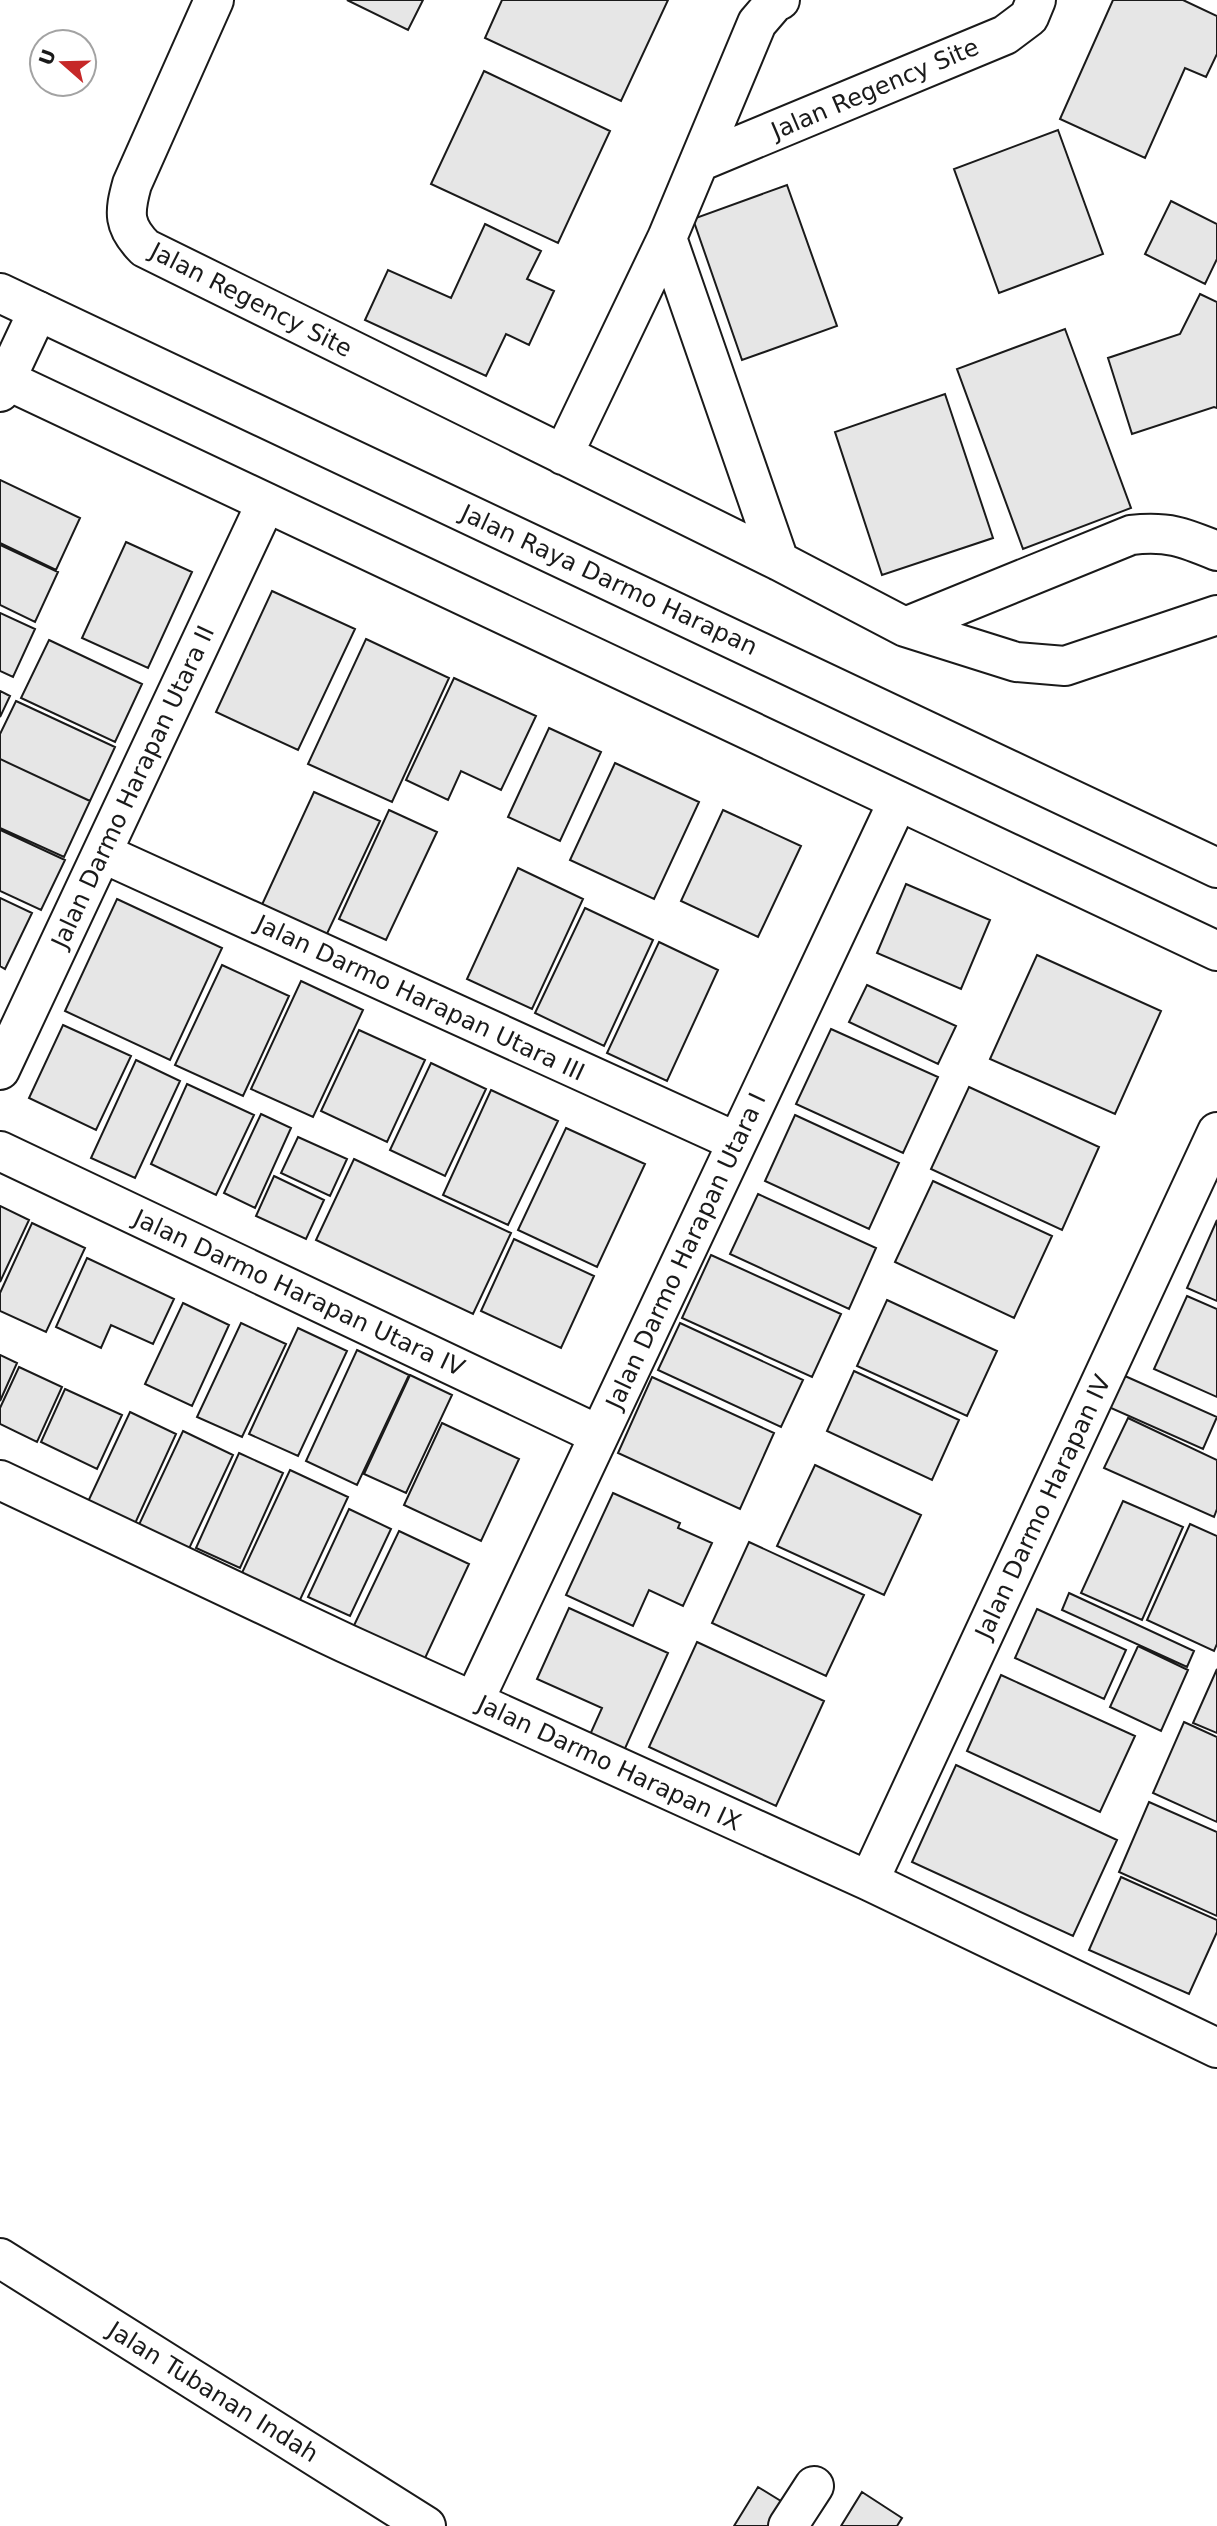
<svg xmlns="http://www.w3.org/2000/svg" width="1217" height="2526" font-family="'DejaVu Sans',sans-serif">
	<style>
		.building { fill: #e6e6e6; stroke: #1a1a1a; stroke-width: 2 }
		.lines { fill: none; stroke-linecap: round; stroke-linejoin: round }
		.minor-casing { stroke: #1a1a1a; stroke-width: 42 }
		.tertiary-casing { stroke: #1a1a1a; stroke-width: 42 }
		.minor { stroke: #fff; stroke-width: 38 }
		.tertiary { stroke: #fff; stroke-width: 38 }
		.labels { text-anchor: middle; stroke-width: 5; stroke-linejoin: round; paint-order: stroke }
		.street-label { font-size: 24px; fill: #1a1a1a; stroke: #fff }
	</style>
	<rect width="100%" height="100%" fill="#fff"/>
	<!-- building -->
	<path class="building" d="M347,0H423L408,30Z
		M502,0H668L621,101L485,38Z
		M1113,0H1183L1217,16V54L1206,77L1185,68L1145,158L1060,119Z
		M484,71L610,131L558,243L431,184Z
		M1058,130L1103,254L999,293L954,169Z
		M787,185L837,326L742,360L693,219Z
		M1171,201L1217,224V259L1205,284L1145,254Z
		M485,224L541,251L527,279L554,291L529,345L506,334L486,376L365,320L388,270L451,298Z
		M1200,294L1217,302V408L1214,407L1132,434L1108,358L1180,334Z
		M1065,329L1131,508L1023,549L957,369Z
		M945,394L993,538L882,575L835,432Z
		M0,480L80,518L56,570L0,543Z
		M126,542L192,572L148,668L82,638Z
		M0,545L58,572L35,622L0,605Z
		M272,591L355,629L298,750L216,712Z
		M0,613L35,629L13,677L0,671Z
		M366,639L449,678L392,802L308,764Z
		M49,640L142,684L115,742L21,698Z
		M454,678L536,716L501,790L461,771L448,800L406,780Z
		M0,691L10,696L0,717Z
		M16,701L115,747L90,801L0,759V734Z
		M549,728L601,752L560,841L508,817Z
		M0,759L90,801L64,857L0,828Z
		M615,763L699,802L654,899L570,860Z
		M314,792L380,821L325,938L260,909Z
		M389,810L437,832L386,940L339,919Z
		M723,810L801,846L758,937L681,901Z
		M0,830L65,860L41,910L0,891Z
		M518,868L583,899L532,1009L467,979Z
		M906,884L990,920L961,989L877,953Z
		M0,898L32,913L5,969L0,966Z
		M117,899L222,948L170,1060L65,1011Z
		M585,908L653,940L604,1046L535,1013Z
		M659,942L718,970L667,1081L607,1053Z
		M1037,955L1161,1011L1115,1114L990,1059Z
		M222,965L289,996L243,1096L175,1065Z
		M301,981L363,1010L313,1117L251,1089Z
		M867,985L956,1026L938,1064L849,1022Z
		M63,1025L131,1056L96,1130L29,1098Z
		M831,1029L938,1077L903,1153L796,1104Z
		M359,1030L425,1060L387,1142L321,1111Z
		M136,1060L180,1081L135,1178L91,1158Z
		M431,1063L486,1089L445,1176L390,1150Z
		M187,1084L254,1115L216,1195L151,1164Z
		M969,1087L1099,1147L1062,1230L931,1169Z
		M491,1090L558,1121L508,1225L443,1195Z
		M261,1114L291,1128L255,1208L224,1193Z
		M795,1115L899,1163L869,1229L765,1181Z
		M566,1128L645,1164L597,1267L518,1230Z
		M298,1137L347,1159L330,1196L281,1173Z
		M354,1159L511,1233L473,1314L316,1240Z
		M274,1176L324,1200L306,1239L256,1216Z
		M933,1181L1052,1236L1014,1318L895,1262Z
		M758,1194L876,1248L849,1309L730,1254Z
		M0,1206L29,1220L0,1282Z
		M1217,1220V1301L1187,1288Z
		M32,1223L85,1248L46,1332L0,1311V1293Z
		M514,1239L594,1276L561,1348L481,1311Z
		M711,1255L841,1314L812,1377L682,1318Z
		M87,1258L174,1299L153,1344L111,1325L101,1348L56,1327Z
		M1187,1296L1217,1309V1397L1154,1369Z
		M887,1300L997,1351L967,1416L857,1366Z
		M183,1303L229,1325L192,1406L145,1384Z
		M241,1323L286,1344L242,1437L197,1417Z
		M680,1323L803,1380L781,1427L658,1370Z
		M298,1328L347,1351L298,1456L249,1434Z
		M357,1350L409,1375L357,1485L306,1461Z
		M0,1355L17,1363L0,1401Z
		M19,1367L62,1387L37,1442L0,1424V1408Z
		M854,1371L959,1420L932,1480L827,1431Z
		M1116,1372L1217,1417L1203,1449L1102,1404Z
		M410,1375L452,1395L406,1493L364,1474Z
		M652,1377L774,1433L740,1509L618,1453Z
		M65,1389L122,1415L97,1469L41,1442Z
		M130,1412L176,1434L132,1530L85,1508Z
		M1128,1418L1217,1460V1509L1214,1517L1104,1468Z
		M442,1423L519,1459L481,1541L404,1505Z
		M183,1431L233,1455L186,1555L136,1531Z
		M239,1453L283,1473L240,1568L196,1548Z
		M815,1465L921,1515L884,1595L777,1546Z
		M290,1470L348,1497L299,1602L241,1575Z
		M613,1493L680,1523L678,1528L712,1543L683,1606L649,1590L633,1626L566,1595Z
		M1123,1501L1183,1527L1142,1620L1081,1593Z
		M349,1509L391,1529L350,1616L308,1597Z
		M1190,1524L1217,1536V1644L1214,1651L1147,1620Z
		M399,1531L469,1564L419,1671L348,1638Z
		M749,1542L864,1595L826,1676L712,1623Z
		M1069,1593L1194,1651L1187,1667L1062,1610Z
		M569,1608L668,1653L618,1764L584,1748L602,1708L537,1679Z
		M1037,1609L1126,1650L1104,1699L1015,1658Z
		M697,1642L824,1701L776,1806L649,1747Z
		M1138,1646L1188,1670L1161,1731L1110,1707Z
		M1217,1669V1733L1193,1723Z
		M1001,1675L1135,1736L1100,1812L967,1751Z
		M1184,1722L1217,1737V1822L1153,1793Z
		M956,1765L1117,1840L1073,1936L912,1862Z
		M1149,1802L1217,1832V1916L1119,1872Z
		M1121,1877L1217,1920V1932L1189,1994L1089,1950Z
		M758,2487L789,2506L777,2526H734Z
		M862,2492L902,2518L897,2526H841Z"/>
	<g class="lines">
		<defs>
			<path id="minor" d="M214,0L132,184C124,213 123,226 145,248L779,561L905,627L1016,662L1065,666L1217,615
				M699,162L1005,35L1029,17L1036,0
				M667,238L779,561
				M0,392L38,311
				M563,455L667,238L757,23L775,2L780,0
				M905,627L1131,535C1168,531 1183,537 1217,551
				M102,853L737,1142
				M0,1070L266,503
				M0,1151L599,1435
				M0,1480L345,1643L869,1881L1217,2048
				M474,1701L898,801
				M869,1881L1217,1132
				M0,2258L426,2526
				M788,2526L814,2486"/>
			<path id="tertiary" d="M0,293L1217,868
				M0,377L1217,951"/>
		</defs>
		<!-- minor casing -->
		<use href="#minor" class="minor-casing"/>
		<!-- tertiary casing -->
		<use href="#tertiary" class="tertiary-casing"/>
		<!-- minor -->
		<use href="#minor" class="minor"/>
		<!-- tertiary -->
		<use href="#tertiary" class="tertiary"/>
	</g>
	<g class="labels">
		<!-- street labels -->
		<g class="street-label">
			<text transform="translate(875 89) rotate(-23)" y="8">Jalan Regency Site</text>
			<text transform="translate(251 300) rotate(27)" y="8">Jalan Regency Site</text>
			<text transform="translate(609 580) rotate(25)" y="8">Jalan Raya Darmo Harapan</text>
			<text transform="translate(133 787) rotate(-65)" y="8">Jalan Darmo Harapan Utara II</text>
			<text transform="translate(420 998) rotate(25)" y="8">Jalan Darmo Harapan Utara III</text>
			<text transform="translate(686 1251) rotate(-65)" y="8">Jalan Darmo Harapan Utara I</text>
			<text transform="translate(299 1293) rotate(25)" y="8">Jalan Darmo Harapan Utara IV</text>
			<text transform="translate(1043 1507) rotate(-65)" y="8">Jalan Darmo Harapan IV</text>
			<text transform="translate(609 1763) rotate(25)" y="8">Jalan Darmo Harapan IX</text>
			<text transform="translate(213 2392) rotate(32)" y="8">Jalan Tubanan Indah</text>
		</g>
	</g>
	<!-- north arrow -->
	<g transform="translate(63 63) rotate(290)"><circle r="33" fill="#ffffff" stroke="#a3a3a3" stroke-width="2"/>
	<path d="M0-5L12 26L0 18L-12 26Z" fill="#c62828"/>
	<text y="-10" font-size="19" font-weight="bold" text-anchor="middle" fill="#1a1a1a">U</text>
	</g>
</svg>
